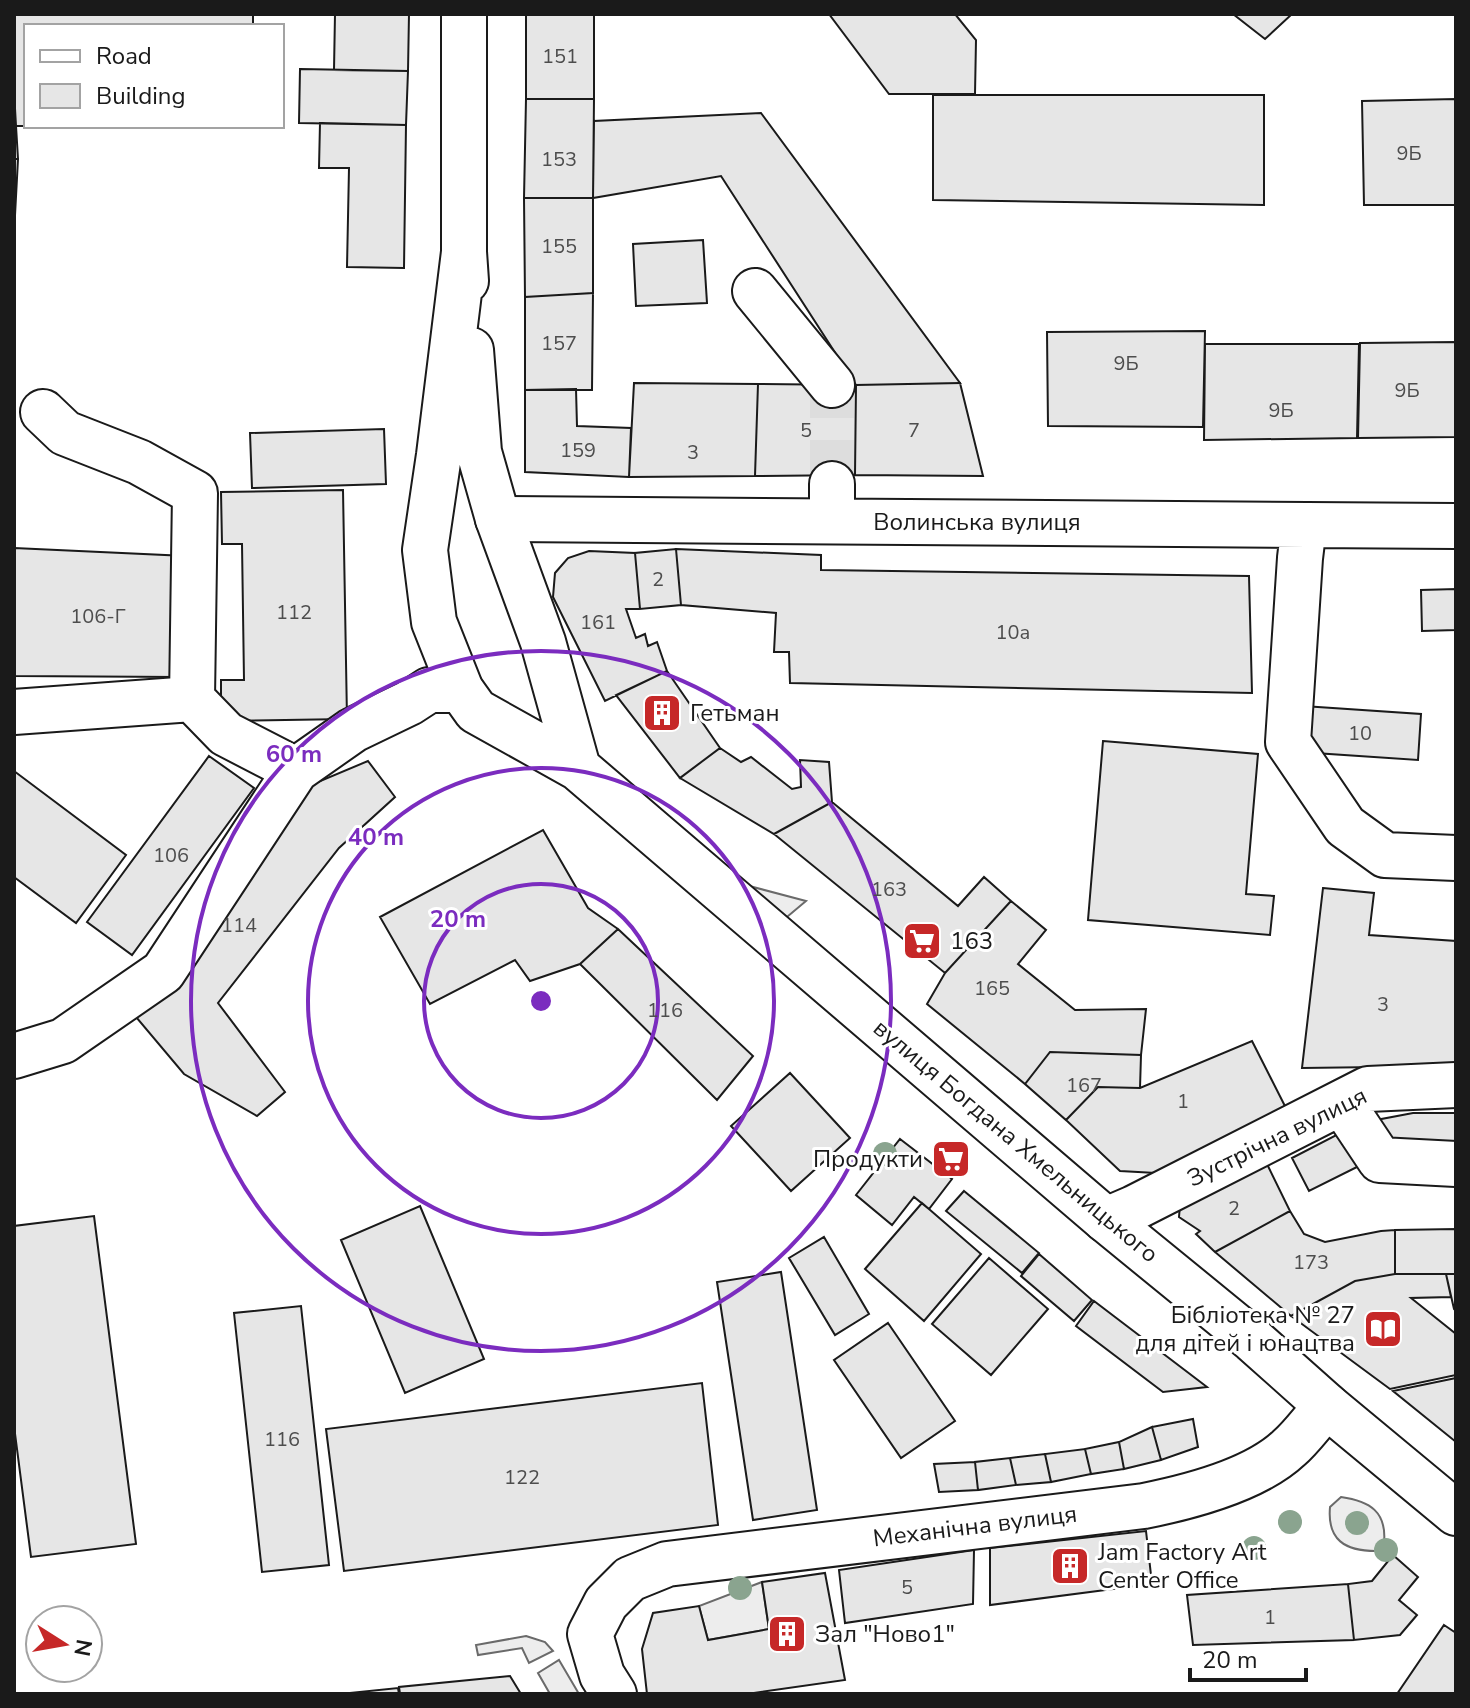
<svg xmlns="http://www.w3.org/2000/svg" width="1470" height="1708" font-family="'Nunito Sans',sans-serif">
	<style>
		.green { fill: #ededed; stroke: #6a6a6a; stroke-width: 2 }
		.building { fill: #e6e6e6; stroke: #1a1a1a; stroke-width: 2 }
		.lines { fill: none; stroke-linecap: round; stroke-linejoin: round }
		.minor-tunnel { stroke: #ddd; stroke-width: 44; stroke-dasharray: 44 22; stroke-linecap: butt }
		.minor-casing { stroke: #1a1a1a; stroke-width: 48 }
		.major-casing { stroke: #1a1a1a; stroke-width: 48 }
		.minor { stroke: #fff; stroke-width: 44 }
		.major { stroke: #fff; stroke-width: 44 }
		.tree { fill: #8aa48f }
		.ring { fill: none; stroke: #7b2cbf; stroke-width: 4 }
		.labels { text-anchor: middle; stroke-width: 6; stroke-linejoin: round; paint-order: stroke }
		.number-label { font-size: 20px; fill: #4d4d4d }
		.street-label { font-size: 24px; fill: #1a1a1a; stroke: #fff }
		.poi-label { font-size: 24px; fill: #1a1a1a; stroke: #fff; text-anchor: start }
		.centre { fill: #7b2cbf; stroke: #fff; stroke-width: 4 }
		.ring-label { font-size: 24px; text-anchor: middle; font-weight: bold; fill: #7b2cbf; stroke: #fff; stroke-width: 6; stroke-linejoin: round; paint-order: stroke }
	</style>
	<rect width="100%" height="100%" fill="#fff"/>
	<!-- green -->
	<path class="green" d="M738,883L806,901L781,922Z
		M1341,1497C1370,1501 1387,1512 1384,1543L1376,1551C1345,1551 1327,1540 1330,1507Z
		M762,1582L769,1629L708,1640L699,1606Z
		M526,1636L545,1642L553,1651L529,1663L522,1648L478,1655L476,1645Z
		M559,1660L579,1694H550L538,1673Z"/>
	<!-- building -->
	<path class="building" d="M14,14H253V26H26V126H43H16L14,91Z
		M335,14H409L408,71L334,70Z
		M526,14H594V99H526Z
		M829,14H955L976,40L975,94H889Z
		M1233,14H1292L1265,39Z
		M300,69L408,71L406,125L299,123Z
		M14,91L16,126L18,159H14Z
		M933,95H1264V205L933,200Z
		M526,99H594L593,198H524Z
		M1456,99V205H1364L1362,101Z
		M761,113L960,383L856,385L721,176L593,198L594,121Z
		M320,123L406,125L404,268L347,267L349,168H319Z
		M14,159H18L14,234Z
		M524,198H593V293L525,297Z
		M703,240L707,303L636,306L633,244Z
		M593,293L592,390H525V297Z
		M1205,331L1203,427L1048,426L1047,332Z
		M1456,342V437L1358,438L1360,343Z
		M1205,344H1359L1357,438L1204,440Z
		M634,383L758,384L755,476L629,477Z
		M960,383L983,476L855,475L856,385Z
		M758,384L856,385L855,475L755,476Z
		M576,389L577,426L631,428L629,477L525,472V390Z
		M384,429L386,484L252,488L250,433Z
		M343,490L347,719L221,721V680H244L242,544H222L221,492Z
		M14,548L186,556L178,677L14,676Z
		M676,549L681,605L640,609L635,553Z
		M676,549L821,555V570L1249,576L1252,693L790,683L789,652H774L776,613L681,605Z
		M589,551L635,553L640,609H626L636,638L645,634L648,646L657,642L667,671L605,701L553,597L555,573L568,558Z
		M1456,589V630L1422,631L1421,590Z
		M667,671L720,748L680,778L616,695Z
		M1303,706L1421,714L1418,760L1300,752Z
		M1103,741L1258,754L1246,894L1274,896L1270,935L1088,920Z
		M720,748L741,762L751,757L792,789L801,787L800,760L829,762L832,802L774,834L680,778Z
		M209,756L254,788L132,955L87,922Z
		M368,761L395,797L339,848L218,1003L285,1092L257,1116L184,1074L136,1017L294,792Z
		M14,771L126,855L76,923L14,877Z
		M832,802L958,906L984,877L1011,901L945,973L774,834Z
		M543,830L588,908L618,929L580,964L530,981L515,960L430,1004L380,917Z
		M1323,888L1374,893L1369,935L1456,941V1066L1302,1068Z
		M1011,901L1046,930L1018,964L1075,1010L1146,1009L1141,1055L1050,1052L1025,1084L927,1004L945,973Z
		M618,929L753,1056L717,1100L580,964Z
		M1252,1041L1289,1114L1156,1173L1120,1171L1066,1120L1098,1087L1140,1088Z
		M1050,1052L1141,1055L1140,1088L1098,1087L1066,1120L1025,1084Z
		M790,1073L850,1138L791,1191L731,1126Z
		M1413,1113H1456V1147L1393,1144L1371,1121Z
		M1346,1130L1363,1164L1309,1191L1292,1158Z
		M900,1139L952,1179L929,1209L914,1197L892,1225L856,1195Z
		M1266,1162L1290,1211L1215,1252L1196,1234L1200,1231L1179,1217L1180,1205Z
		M964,1191L1039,1253L1022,1273L946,1211Z
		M922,1203L981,1254L924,1321L865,1269Z
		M420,1206L484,1359L405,1393L341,1240Z
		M1290,1211L1304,1234L1325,1242L1381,1231L1395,1230V1274L1355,1281L1291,1316L1215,1252Z
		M94,1216L136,1544L31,1557L14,1426V1226Z
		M1456,1229V1274H1395V1230Z
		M824,1237L869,1314L835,1335L789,1258Z
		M1039,1254L1092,1300L1074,1321L1021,1276Z
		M989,1258L1048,1309L991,1375L932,1324Z
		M781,1272L817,1510L753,1520L717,1282Z
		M1395,1274H1446L1451,1297L1411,1298L1456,1334V1375L1390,1389L1291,1316L1355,1281Z
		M1446,1274H1456V1311L1454,1309Z
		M1094,1301L1207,1387L1163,1392L1076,1326Z
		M301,1306L329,1565L262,1572L234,1313Z
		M888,1323L955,1421L901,1458L834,1360Z
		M1456,1378V1442L1393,1391Z
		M702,1383L718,1525L344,1571L326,1429Z
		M1193,1419L1198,1447L1161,1460L1152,1427Z
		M1152,1427L1161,1460L1124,1469L1119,1442Z
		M1119,1442L1124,1469L1091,1474L1085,1449Z
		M1085,1449L1091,1474L1051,1482L1045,1454Z
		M1045,1454L1051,1482L1016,1485L1010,1458Z
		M1010,1458L1016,1485L978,1490L975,1462Z
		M975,1462L978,1490L939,1492L934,1464Z
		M1146,1531L1152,1584L990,1605V1548Z
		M974,1550L973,1604L845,1623L839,1570Z
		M1393,1555L1418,1577L1399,1600L1417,1615L1400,1635L1354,1640L1348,1584L1372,1581Z
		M825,1573L845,1680L747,1694H647L642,1649L653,1613L699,1606L708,1640L769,1629L762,1582Z
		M825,1573L845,1680L747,1694H647L642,1649L653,1613L699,1606L708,1640L769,1629L762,1582Z
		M1348,1584L1354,1640L1193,1645L1187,1595Z
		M1444,1625L1456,1633V1694H1397Z
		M510,1676L521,1694H400L399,1687Z
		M398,1688L399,1694H340Z"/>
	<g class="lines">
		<!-- minor-tunnel -->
		<path class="minor-tunnel" d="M832,484V385"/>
		<defs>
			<path id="minor" d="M755,291L832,385
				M43,412L65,433L139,462L195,493L192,699L226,734L296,770
				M832,484V521
				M498,519L1456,526
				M1304,525L1300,558L1288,742L1345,826L1385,855L1456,858
				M14,712L192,699
				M14,1056L63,1041L163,972L296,770L353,730L409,703L429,690H461
				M1342,1103L1380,1160L1456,1164
				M1106,1220L1134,1208L1368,1089L1456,1085
				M614,1694L602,1675L590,1634L606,1603L630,1579L667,1564L1144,1506C1189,1497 1255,1480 1289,1448C1303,1436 1314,1419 1327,1406"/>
			<path id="major" d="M464,14V252L466,281
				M464,252L439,455L425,550L434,622L461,690L476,711L578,768L1106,1220L1253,1340L1327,1406L1456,1513
				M471,350L479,452L498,519L543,642L578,768"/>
		</defs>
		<!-- minor casing -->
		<use href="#minor" class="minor-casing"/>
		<!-- major casing -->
		<use href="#major" class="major-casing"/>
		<!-- minor -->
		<use href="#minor" class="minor"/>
		<!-- major -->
		<use href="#major" class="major"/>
	</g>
	<!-- trees -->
	<g class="tree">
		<circle cx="885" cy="1154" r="12"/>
		<circle cx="1290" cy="1522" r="12"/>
		<circle cx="1357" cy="1523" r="12"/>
		<circle cx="1254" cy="1548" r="12"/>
		<circle cx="1386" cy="1550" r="12"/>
		<circle cx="740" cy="1588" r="12"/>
	</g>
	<!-- distance rings -->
	<g class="ring">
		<circle cx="541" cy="1001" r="117"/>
		<circle cx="541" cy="1001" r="233"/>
		<circle cx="541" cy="1001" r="350"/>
	</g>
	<!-- icons -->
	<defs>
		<symbol id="building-square" viewBox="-11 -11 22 22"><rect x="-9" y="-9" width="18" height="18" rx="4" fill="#c62828" stroke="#fff"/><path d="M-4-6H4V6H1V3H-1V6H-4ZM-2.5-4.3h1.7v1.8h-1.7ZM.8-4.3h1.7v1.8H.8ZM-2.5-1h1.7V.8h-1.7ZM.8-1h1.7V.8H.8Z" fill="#fff"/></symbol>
		<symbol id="supermarket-square" viewBox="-11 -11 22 22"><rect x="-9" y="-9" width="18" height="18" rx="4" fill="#c62828" stroke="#fff"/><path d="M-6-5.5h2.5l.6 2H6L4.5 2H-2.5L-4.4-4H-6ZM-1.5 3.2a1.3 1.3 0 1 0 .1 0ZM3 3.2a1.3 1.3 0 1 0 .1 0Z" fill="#fff"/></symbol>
		<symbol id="library-square" viewBox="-11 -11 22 22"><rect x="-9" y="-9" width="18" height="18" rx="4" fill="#c62828" stroke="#fff"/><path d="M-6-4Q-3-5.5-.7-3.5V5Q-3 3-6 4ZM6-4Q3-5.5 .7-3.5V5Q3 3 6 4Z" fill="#fff"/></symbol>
	</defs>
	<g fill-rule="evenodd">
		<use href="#building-square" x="640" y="691" width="44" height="44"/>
		<use href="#supermarket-square" x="900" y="919" width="44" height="44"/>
		<use href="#supermarket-square" x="929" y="1137" width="44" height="44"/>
		<use href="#library-square" x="1361" y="1307" width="44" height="44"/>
		<use href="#building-square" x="1048" y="1544" width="44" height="44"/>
		<use href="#building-square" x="765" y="1612" width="44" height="44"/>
	</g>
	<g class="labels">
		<!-- number labels -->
		<g class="number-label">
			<text x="560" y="63">151</text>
			<text x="1409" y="160">9Б</text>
			<text x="559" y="166">153</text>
			<text x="559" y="253">155</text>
			<text x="559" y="350">157</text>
			<text x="1126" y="370">9Б</text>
			<text x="1407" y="397">9Б</text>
			<text x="1281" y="417">9Б</text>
			<text x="806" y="437">5</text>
			<text x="914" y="437">7</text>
			<text x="578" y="457">159</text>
			<text x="693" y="459">3</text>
			<text x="658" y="586">2</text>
			<text x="294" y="619">112</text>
			<text x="98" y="623">106-Г</text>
			<text x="598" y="629">161</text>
			<text x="1013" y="639">10а</text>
			<text x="1360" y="740">10</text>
			<text x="171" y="862">106</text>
			<text x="889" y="896">163</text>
			<text x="239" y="932">114</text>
			<text x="992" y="995">165</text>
			<text x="1383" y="1011">3</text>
			<text x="665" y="1017">116</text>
			<text x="1084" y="1092">167</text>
			<text x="1183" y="1108">1</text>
			<text x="1234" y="1215">2</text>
			<text x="1311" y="1269">173</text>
			<text x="282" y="1446">116</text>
			<text x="522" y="1484">122</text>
			<text x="907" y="1594">5</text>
			<text x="1270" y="1624">1</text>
		</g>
		<!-- street labels -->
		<g class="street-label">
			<text x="977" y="530">Волинська вулиця</text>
			<text transform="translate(1277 1137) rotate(-26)" y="8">Зустрічна вулиця</text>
			<text transform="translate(1016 1141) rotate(40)" y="8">вулиця Богдана Хмельницького</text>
			<text transform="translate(975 1526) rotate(-7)" y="8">Механічна вулиця</text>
		</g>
		<!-- poi labels -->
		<g class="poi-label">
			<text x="690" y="721">Гетьман</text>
			<text x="950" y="949">163</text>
			<text x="923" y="1167" text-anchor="end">Продукти</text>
			<text x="1355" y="1323" text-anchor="end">Бібліотека № 27<tspan x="1355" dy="28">для дітей і юнацтва</tspan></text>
			<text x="1098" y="1560">Jam Factory Art<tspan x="1098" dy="28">Center Office</tspan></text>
			<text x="815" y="1642">Зал "Ново1"</text>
		</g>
	</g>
	<circle cx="541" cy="1001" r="12" class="centre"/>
	<g class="ring-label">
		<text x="294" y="762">60 m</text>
		<text x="376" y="845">40 m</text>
		<text x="458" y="927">20 m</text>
	</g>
	<!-- border -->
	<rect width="1470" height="1708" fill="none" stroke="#1a1a1a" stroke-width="32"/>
	<!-- legend -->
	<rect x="24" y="24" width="260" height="104" fill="#ffffff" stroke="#a3a3a3" stroke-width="2"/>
	<rect x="40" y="50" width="40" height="12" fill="#ffffff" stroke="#a3a3a3" stroke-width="2"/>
	<text x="96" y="64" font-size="24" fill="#1a1a1a">Road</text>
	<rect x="40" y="84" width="40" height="24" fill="#e6e6e6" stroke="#a3a3a3" stroke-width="2"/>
	<text x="96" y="104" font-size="24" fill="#1a1a1a">Building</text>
	<!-- north arrow -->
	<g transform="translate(64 1644) rotate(101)"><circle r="38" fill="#ffffff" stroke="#a3a3a3" stroke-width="2"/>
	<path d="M0-6L14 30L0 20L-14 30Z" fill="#c62828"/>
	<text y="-12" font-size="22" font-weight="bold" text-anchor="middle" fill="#1a1a1a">N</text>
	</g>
	<!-- scale -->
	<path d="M1190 1668v12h116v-12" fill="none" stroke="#1a1a1a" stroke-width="4"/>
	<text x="1202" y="1668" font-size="24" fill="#1a1a1a" stroke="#ffffff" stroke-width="6" paint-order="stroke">20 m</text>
</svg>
